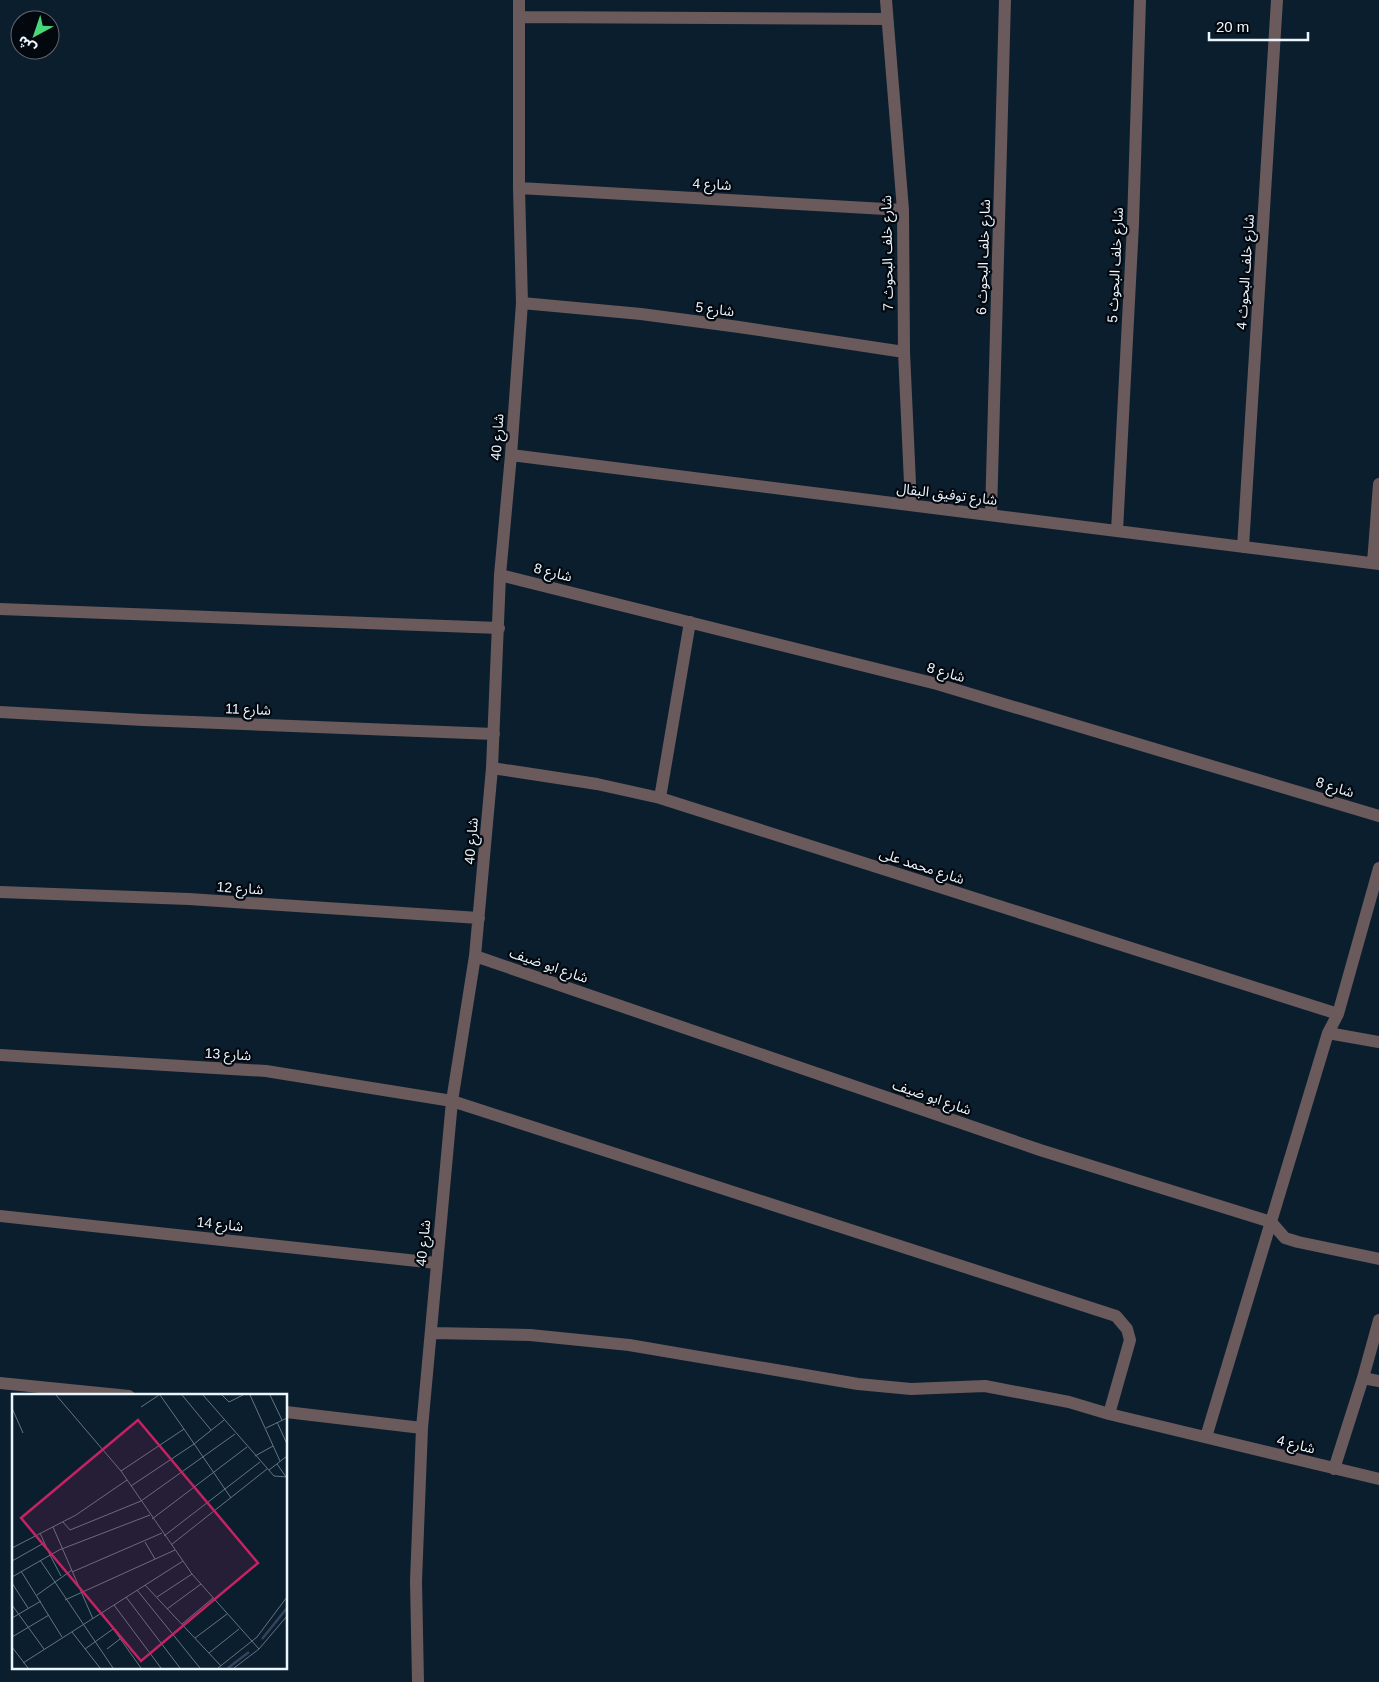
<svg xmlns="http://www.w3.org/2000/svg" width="1379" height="1682" font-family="Arial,'Noto Sans Arabic',sans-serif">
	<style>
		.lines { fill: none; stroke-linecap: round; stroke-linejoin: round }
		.street { stroke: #6a5a5b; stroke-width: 12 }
		.labels { text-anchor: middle; stroke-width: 4.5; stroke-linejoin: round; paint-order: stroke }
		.street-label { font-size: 14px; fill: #ecf6ff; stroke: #03080e }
		.inset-river { fill: none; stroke: #33435d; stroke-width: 2.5 }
		.inset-road { fill: none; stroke: #657482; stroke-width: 1 }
		.view { fill: #c42363; fill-opacity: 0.15; stroke: #c42363; stroke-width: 2.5 }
		.inset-edge { fill: none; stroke: #ecf6ff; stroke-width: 2.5 }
	</style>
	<rect width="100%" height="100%" fill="#0b1e2e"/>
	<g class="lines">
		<!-- street -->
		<path class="street" d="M886,0L903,210L904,352L911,505
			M519,17L887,19
			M519,188L903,210
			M522,303L641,314L739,327L904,352
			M511,455L1379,564
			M991,515L1005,0
			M1117,531L1133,224L1140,0
			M1243,547L1277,0
			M1373,563L1379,484
			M500,575L937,684L1379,816
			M0,609L499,628
			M0,712L143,720L494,734
			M492,768L597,784L660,798L1338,1014
			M660,798L690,622
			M0,892L189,899L479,918
			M475,956L1040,1150L1271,1222L1285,1238L1298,1242L1379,1259
			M1328,1033L1379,1042
			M0,1055L266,1071L452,1101L1116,1316L1127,1329L1130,1340L1109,1414
			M0,1216L436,1263
			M431,1333L530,1335L629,1345L858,1384L911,1389L985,1386L1069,1402L1109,1414L1379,1479
			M1363,1378L1379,1381
			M0,1383L129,1396
			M286,1412L422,1428
			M1206,1437L1328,1033L1338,1014L1379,868
			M1334,1469L1363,1378L1379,1320
			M418,1682L416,1581L422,1428L452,1101L475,956L492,768L500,575L511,455L522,303L519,188V0"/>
	</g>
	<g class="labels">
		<!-- street labels -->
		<g class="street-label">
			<text transform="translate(712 184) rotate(3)" y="5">شارع 4</text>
			<text transform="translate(887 253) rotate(-91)" y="5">شارع خلف البحوث 7</text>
			<text transform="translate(983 257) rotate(-88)" y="5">شارع خلف البحوث 6</text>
			<text transform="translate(1115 265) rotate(-87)" y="5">شارع خلف البحوث 5</text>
			<text transform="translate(1245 272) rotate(-86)" y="5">شارع خلف البحوث 4</text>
			<text transform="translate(715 309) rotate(7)" y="5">شارع 5</text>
			<text transform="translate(497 437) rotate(-86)" y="5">شارع 40</text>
			<text transform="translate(947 494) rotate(7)" y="5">شارع توفيق البقال</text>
			<text transform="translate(553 572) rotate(14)" y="5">شارع 8</text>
			<text transform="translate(946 672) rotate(16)" y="5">شارع 8</text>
			<text transform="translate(248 709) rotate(2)" y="5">شارع 11</text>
			<text transform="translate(1335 787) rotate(17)" y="5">شارع 8</text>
			<text transform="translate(471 841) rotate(-85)" y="5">شارع 40</text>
			<text transform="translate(922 866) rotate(18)" y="5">شارع محمد على</text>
			<text transform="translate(240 888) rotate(4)" y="5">شارع 12</text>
			<text transform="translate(549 965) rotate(19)" y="5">شارع ابو ضيف</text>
			<text transform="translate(228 1054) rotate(3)" y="5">شارع 13</text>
			<text transform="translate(932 1097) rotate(19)" y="5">شارع ابو ضيف</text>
			<text transform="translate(220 1224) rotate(6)" y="5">شارع 14</text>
			<text transform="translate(423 1243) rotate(-84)" y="5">شارع 40</text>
			<text transform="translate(1296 1444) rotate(14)" y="5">شارع 4</text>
		</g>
	</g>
	<!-- overview -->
	<g transform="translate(12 1394)">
		<rect width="275" height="275" fill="#0b1e2e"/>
		<path class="inset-river" d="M250,245L275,214M216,274L237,258"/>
		<path class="inset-road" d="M44,1L109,77L180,180L247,255M148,1L172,35M170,1L199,36M191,1L262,82L275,83M210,1L217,8L231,1M238,1L268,67M258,1L270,26M129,13L147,1M0,14L11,39M265,28L275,50M254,34L275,24M243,62L261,52M265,70L274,83M257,76L275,62M109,77L172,35L219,104M119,92L182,50L212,26M140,125L235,53M51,128L58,136L129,107L223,40M41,133L81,225M28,139L38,161M152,142L248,68M133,148L143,165M159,151L255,75M0,154L64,121L115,86M38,161L49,182M28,166L101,274M0,167L32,149M9,177L50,243M60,178L150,139M0,183L47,156L138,121M0,189L16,214M133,191L209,272M125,196L188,274M25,201L60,176M114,203L168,274M145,203L180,180M53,206L163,156M0,211L32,255M102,211L149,274M155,215L189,190M90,219L129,274M0,224L29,207M170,230L201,204M60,238L88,274M0,243L37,221M183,244L215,220M0,253L16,274M73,255L101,235M95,255L108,245M197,259L227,235M11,269L171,167M206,274L245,243L275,203M222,274L247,255L275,222"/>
		<path class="view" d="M126,26L246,169L129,267L9,124Z"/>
		<rect width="275" height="275" class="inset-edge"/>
	</g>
	<!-- north arrow -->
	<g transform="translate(35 35) rotate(220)"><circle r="24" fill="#03080e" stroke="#60676e"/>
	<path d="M0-4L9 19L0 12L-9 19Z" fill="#48d779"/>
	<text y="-8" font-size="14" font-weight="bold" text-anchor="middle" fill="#ecf6ff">ش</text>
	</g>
	<!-- scale -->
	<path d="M1209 32v8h99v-8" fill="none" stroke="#ecf6ff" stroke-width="2.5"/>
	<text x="1216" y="32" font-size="15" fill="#ecf6ff" stroke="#03080e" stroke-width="4" paint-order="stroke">20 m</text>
</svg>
